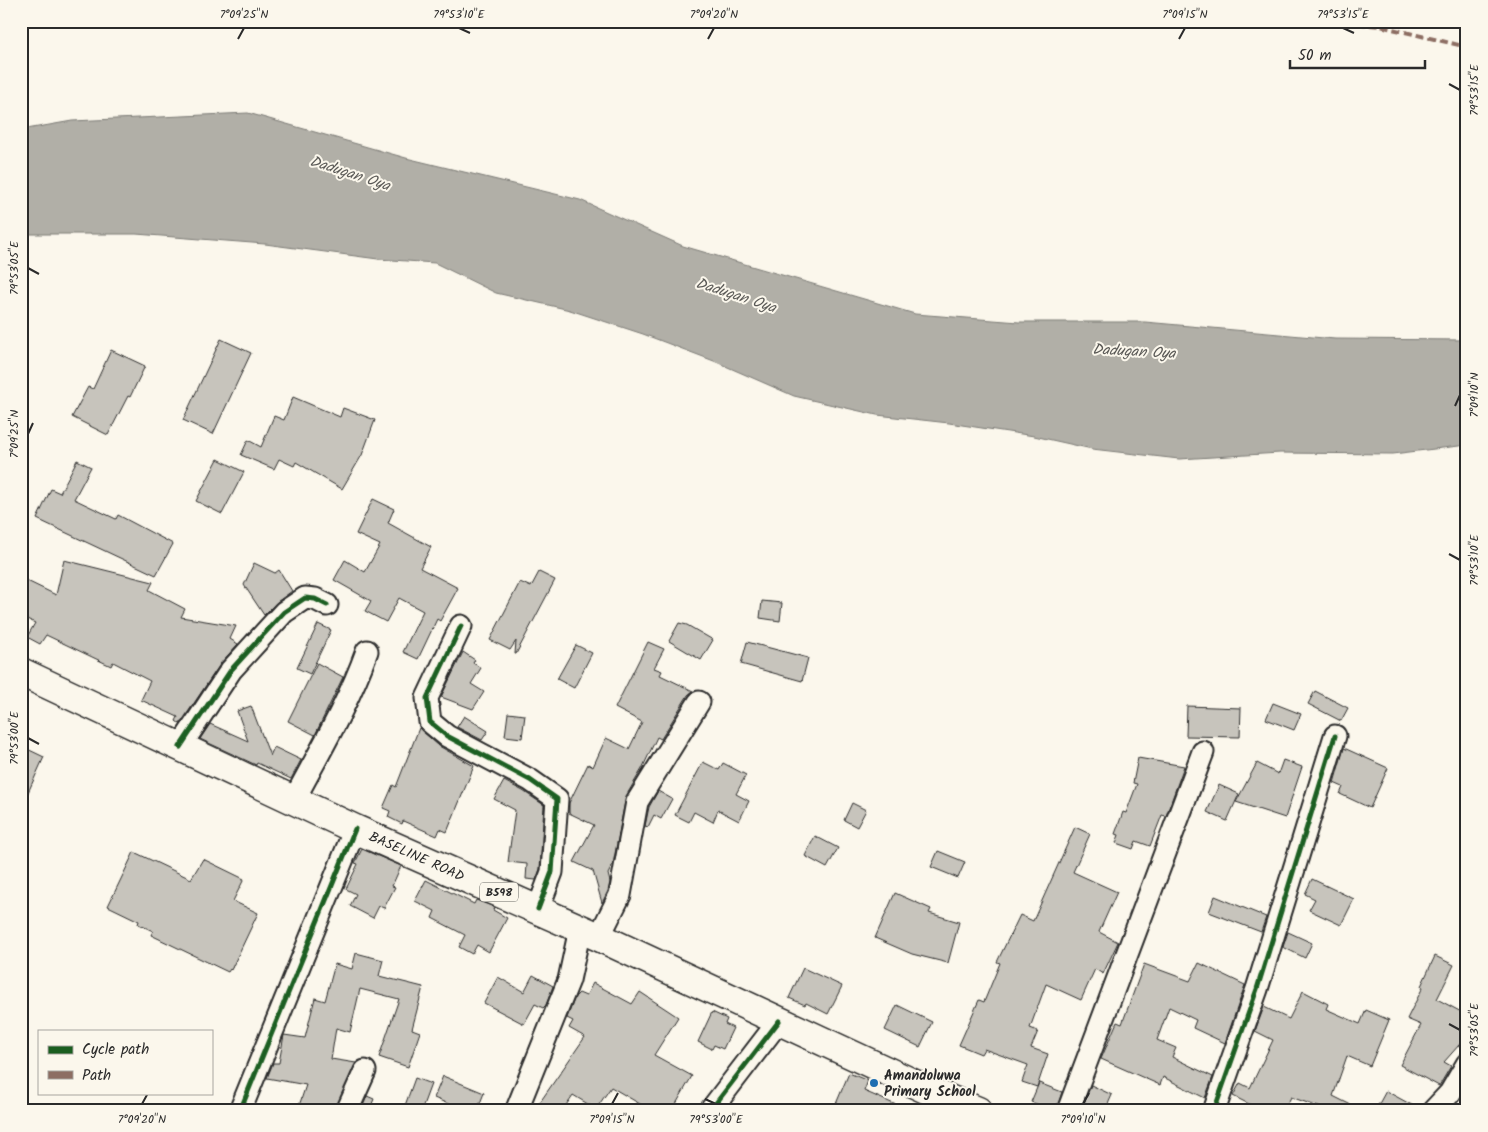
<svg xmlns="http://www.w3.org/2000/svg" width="1488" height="1132" font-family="Kalam,sans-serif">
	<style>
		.water { fill: #b1afa7; stroke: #7b7a75 }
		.building { fill: #c7c4bc; stroke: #2b2b2b }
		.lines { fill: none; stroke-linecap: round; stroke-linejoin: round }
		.minor-casing { stroke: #2b2b2b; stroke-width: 25 }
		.primary-casing { stroke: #2b2b2b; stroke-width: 31 }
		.minor { stroke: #fbf7ec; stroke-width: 21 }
		.primary { stroke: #fbf7ec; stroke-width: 28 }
		.quiet { stroke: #8d6e63; stroke-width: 4; stroke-dasharray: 8 4; stroke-linecap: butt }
		.cycleway-casing { stroke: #fbf7ec; stroke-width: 8 }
		.cycleway { stroke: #1b5e20; stroke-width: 5 }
		.ticks { fill: none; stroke: #2b2b2b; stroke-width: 2 }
		.poi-dot { fill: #1f6fb2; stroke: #fbf7ec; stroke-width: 2 }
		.labels { text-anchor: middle; stroke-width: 4; stroke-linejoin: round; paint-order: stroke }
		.shield { fill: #fbf7ec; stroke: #696865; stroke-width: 1 }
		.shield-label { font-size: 12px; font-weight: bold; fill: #2b2b2b }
		.street-label { font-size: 14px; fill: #2b2b2b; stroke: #fbf7ec }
		.poi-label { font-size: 14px; font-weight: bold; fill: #2b2b2b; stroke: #fbf7ec; text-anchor: start }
		.water-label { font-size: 15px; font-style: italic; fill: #5a5956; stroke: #fbf7ec }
		.neatline { fill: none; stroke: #2b2b2b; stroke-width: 2 }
		.ticks-label { font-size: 12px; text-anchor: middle; fill: #2b2b2b }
	</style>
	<rect width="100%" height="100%" fill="#fbf7ec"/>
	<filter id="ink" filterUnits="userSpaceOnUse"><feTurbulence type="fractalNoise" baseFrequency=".02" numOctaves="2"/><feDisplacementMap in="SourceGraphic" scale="10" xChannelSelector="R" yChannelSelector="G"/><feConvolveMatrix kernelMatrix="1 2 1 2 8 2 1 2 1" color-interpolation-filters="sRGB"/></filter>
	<g filter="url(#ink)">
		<!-- water -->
		<path class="water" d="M248,113L406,158L580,200L683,246L915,314L1019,322H1145L1335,339L1467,340V445L1393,454L1280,453L1179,459L1092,449L1034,436L949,423L877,415L794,396L714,361L643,334L570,310L496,293L435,263L378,259L265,244L136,234H21V130L72,121Z"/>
		<!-- building -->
		<path class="building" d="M221,339L251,353L213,434L183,420Z
			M111,350L145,366L130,397L128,396L108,435L72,417L88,387L93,389Z
			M293,397L340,417L343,408L375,420L362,455L342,489L296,462L294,466L279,459L274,469L241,455L248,440L261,447L274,416L284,420Z
			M218,459L244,472L222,514L196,501Z
			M77,460L91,467L74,499L116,519L118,515L173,544L156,575L37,519L51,489L60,493Z
			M373,499L394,509L388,523L431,547L420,568L458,588L440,621L437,619L418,659L403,652L423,611L399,598L386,622L365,611L371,601L334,580L345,560L365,572L380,545L356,534Z
			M64,560L153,582L149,590L185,609L181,617L236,626L230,639L238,644L221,663L180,724L176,721L178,717L141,700L150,681L113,662L111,666L46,635L40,644L27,637L35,623L21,616V578L56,595Z
			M254,563L275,573L279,570L292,591L277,602L264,615L244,585Z
			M539,572L555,580L516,654H515L516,641L510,650L490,640L520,582L531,587Z
			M762,601L782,603L780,621L760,618Z
			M679,623L687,625L713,640L701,660L669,641Z
			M318,624L331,630L310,674L297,668Z
			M648,642L664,649L654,668L662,671L660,675L693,691L688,695L661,739L657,737L642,769L626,796L613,864L608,874L610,882L608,891L602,903L593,871L574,862L594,825L569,813V803L588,764L593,767L606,738L629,749L642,722L615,708Z
			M747,642L808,658L802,681L741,664Z
			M576,645L592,653L574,688L557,679Z
			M463,652L475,660L473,663L481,668L471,684L484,692L473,709L441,697Z
			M317,663L343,677L315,735L288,721Z
			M1315,691L1348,708L1341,721L1308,704Z
			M1273,703L1301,714L1294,730L1266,719Z
			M251,706L270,756L274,747L301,760L291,779L257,763L256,765L200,739L210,724L248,741L237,711Z
			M1187,706L1241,708L1240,737L1186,736Z
			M508,713L525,715L522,738L505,736Z
			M464,716L488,731L482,740L457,727Z
			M419,728L439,746L474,766L447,832L440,829L437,836L403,821L402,824L388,817L390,811L383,808L393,785L396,787Z
			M21,746L44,757L21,808Z
			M1344,748L1388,768L1370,808L1340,794L1343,787L1334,783Z
			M1138,758L1184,766L1166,816L1162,815L1150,846L1136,841L1133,849L1116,843L1119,835L1115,834L1123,812L1126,813L1137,784L1133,783Z
			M1283,760L1302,767L1285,818L1236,802L1257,763L1278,774Z
			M703,762L719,770L723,763L746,775L736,794L749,801L739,821L718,810L713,822L694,812L689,822L675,815Z
			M504,781L523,791L544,805L540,869L536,880L526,879L527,864L508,862L515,810L494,799Z
			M1219,785L1239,794L1227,821L1207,812Z
			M658,791L672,799L661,819L654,815L648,827L645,826L649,807Z
			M852,803L866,810L857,827L844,820Z
			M1075,827L1090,834L1073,872L1117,892L1099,932L1118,942L1103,974L1095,969L1081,1000L1046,984L1030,1028L1038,1031L1031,1048L1048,1054L1037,1087L1022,1082L1028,1065L984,1049L981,1054L959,1045L979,1000L984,1002L1000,963L997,962L1020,915L1033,921Z
			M815,836L838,848L827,868L805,856Z
			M362,849L401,866L392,886L395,887L384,908L379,906L373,918L350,906L356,894L346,889L358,864L355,863Z
			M938,851L965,862L958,878L931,867Z
			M134,852L191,879L203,859L244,879L233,901L258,913L231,970L230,969L228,972L151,935L153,931L138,924L139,921L108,906Z
			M1312,879L1354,899L1341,925L1309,910L1315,899L1305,894Z
			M426,880L474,904L476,900L494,907L493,910L507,918L489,952L477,945L472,954L459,947L465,935L432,918L435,911L415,901Z
			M895,893L931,909L929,913L959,922L948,963L912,954L875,938Z
			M1215,896L1266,917L1261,932L1209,912Z
			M1288,932L1312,943L1305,958L1283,947Z
			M356,953L383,960L379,976L423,987L412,1029L420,1032L408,1067L379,1057L399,999L360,989L350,1032L336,1028L331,1059L356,1063L335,1111H313L299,1106L306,1085L267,1078L273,1063H279L284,1035L305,1038L315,998L325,1001L335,964L352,969Z
			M1435,956L1454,965L1437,999L1467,1015V1036L1444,1062L1451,1066L1439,1086L1400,1065L1421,1025L1407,1019L1423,987L1421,986Z
			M1199,963L1245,985L1225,1043L1193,1028L1196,1020L1169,1007L1157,1040L1176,1048L1172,1057L1213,1077L1205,1098L1163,1077L1160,1085L1101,1059L1117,1022L1122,1024L1144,964L1190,981Z
			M803,968L842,986L828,1014L806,1003L805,1005L789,998Z
			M533,975L553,986L546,1005L543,1008L535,1004L524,1024L484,1003L498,977L524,992Z
			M593,983L632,1004L640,992L678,1017L654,1055L692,1076L672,1111H652L611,1087L596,1109L573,1095L562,1111H546L538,1105L585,1037L569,1028L573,1021L567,1018L575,997L579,993L586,996Z
			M1303,991L1328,1004L1326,1009L1360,1024L1366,1010L1389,1020L1370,1066L1347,1056L1333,1096L1363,1111H1330L1291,1097L1284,1111H1263L1233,1096L1240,1083L1250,1088L1273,1040L1255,1031L1264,1007L1289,1019Z
			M897,1005L932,1022L920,1047L885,1030Z
			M712,1012L727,1019L725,1024L733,1028L723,1049L714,1045L712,1049L698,1042Z
			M849,1073L868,1081L864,1091L910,1111H833Z
			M443,1076L484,1093L477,1111H465L434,1098Z
			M415,1078L431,1084L421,1111H403Z
			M1039,1083L1062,1092L1056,1111L1031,1102Z
			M1091,1085L1112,1095L1105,1111H1081Z
			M1386,1091L1421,1110V1111H1375Z
			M367,1096L374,1099L369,1111H361Z"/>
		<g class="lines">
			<defs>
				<path id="minor" d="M461,626L427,698L430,722L447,736L530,780L557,799L552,872L538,909
					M180,747L231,670L284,612L305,598L315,599L327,605
					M294,800C320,751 348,704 367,651
					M599,937L620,895L637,802L699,702
					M240,1111L355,829
					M347,1111L365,1071
					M518,1111L517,1109L569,980L580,929
					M710,1111L779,1021
					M1068,1111L1203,752
					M1214,1111L1257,989L1335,736
					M1433,1111L1450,1093L1467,1064"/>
				<path id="primary" d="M21,672L355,829L599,937L932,1092L978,1111"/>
			</defs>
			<!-- minor casing -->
			<use href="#minor" class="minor-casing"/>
			<!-- primary casing -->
			<use href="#primary" class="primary-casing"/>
			<!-- minor -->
			<use href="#minor" class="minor"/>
			<!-- primary -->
			<use href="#primary" class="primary"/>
			<!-- quiet -->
			<path class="quiet" d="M1334,21L1380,26L1467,47"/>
			<defs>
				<path id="cycleway" d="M461,626L427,698L430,722L447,736L530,780L557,799L552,872L538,909
					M180,747L231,670L284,612L305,598L315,599L327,605
					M240,1111L355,829
					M710,1111L779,1021
					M1214,1111L1257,989L1335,736"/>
			</defs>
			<!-- cycleway casing -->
			<use href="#cycleway" class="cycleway-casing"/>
			<!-- cycleway -->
			<use href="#cycleway" class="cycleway"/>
		</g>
	</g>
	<!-- ticks -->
	<path class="ticks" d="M459,28L470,33M1343,28L1354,33M238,39L244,28M708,39L714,28M1179,39L1185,28M1449,84L1460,90M28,268L39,274M1455,406L1460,395M28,434L33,423M1449,554L1460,560M28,738L39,744M1449,1024L1460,1030M705,1099L716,1104M142,1104L148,1093M612,1104L618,1093M1083,1104L1089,1093"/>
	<!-- markers -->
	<circle class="poi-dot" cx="874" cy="1083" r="5"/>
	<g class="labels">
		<!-- shield labels -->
		<rect class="shield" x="480" y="882.5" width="38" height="19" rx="4"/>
		<g class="shield-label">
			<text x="499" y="896">B598</text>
		</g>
		<!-- street labels -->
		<g class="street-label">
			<text transform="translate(417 856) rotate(24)" y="5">BASELINE ROAD</text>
		</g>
		<!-- poi labels -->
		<g class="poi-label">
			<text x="884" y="1080">Amandoluwa<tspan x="884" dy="16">Primary School</tspan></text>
		</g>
		<!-- water labels -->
		<g class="water-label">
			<text transform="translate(350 173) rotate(18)" y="5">Dadugan Oya</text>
			<text transform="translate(736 295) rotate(18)" y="5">Dadugan Oya</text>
			<text transform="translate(1134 351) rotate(3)" y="5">Dadugan Oya</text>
		</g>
	</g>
	<!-- margin -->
	<rect width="1488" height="1132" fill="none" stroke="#fbf7ec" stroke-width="55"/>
	<!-- legend -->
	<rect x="38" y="1030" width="175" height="65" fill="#fbf7ec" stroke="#a8a59f"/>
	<rect x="48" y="1046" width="25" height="8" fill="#1b5e20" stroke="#a8a59f"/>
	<text x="82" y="1054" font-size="15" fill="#2b2b2b">Cycle path</text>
	<rect x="48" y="1071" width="25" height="8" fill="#8d6e63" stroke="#a8a59f"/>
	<text x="82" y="1080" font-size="15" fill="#2b2b2b">Path</text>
	<!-- scale -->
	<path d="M1290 60v8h135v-8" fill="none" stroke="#2b2b2b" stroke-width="2.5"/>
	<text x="1298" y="60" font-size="15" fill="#2b2b2b" stroke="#fbf7ec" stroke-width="4" paint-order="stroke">50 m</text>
	<rect x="28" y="28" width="1432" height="1076" class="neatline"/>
	<g class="ticks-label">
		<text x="244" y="18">7°09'25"N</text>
		<text x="459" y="18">79°53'10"E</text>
		<text x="714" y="18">7°09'20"N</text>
		<text x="1185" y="18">7°09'15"N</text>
		<text x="1343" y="18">79°53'15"E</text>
		<text transform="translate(1474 90) rotate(-90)" y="4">79°53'15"E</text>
		<text transform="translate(14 268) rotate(-90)" y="4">79°53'05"E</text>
		<text transform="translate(1474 395) rotate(-90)" y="4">7°09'10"N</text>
		<text transform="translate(14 434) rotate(-90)" y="4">7°09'25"N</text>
		<text transform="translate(1474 560) rotate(-90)" y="4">79°53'10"E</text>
		<text transform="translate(14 738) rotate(-90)" y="4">79°53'00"E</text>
		<text transform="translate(1474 1030) rotate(-90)" y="4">79°53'05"E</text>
		<text x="142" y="1123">7°09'20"N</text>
		<text x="612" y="1123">7°09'15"N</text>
		<text x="716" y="1123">79°53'00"E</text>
		<text x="1083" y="1123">7°09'10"N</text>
	</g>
</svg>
